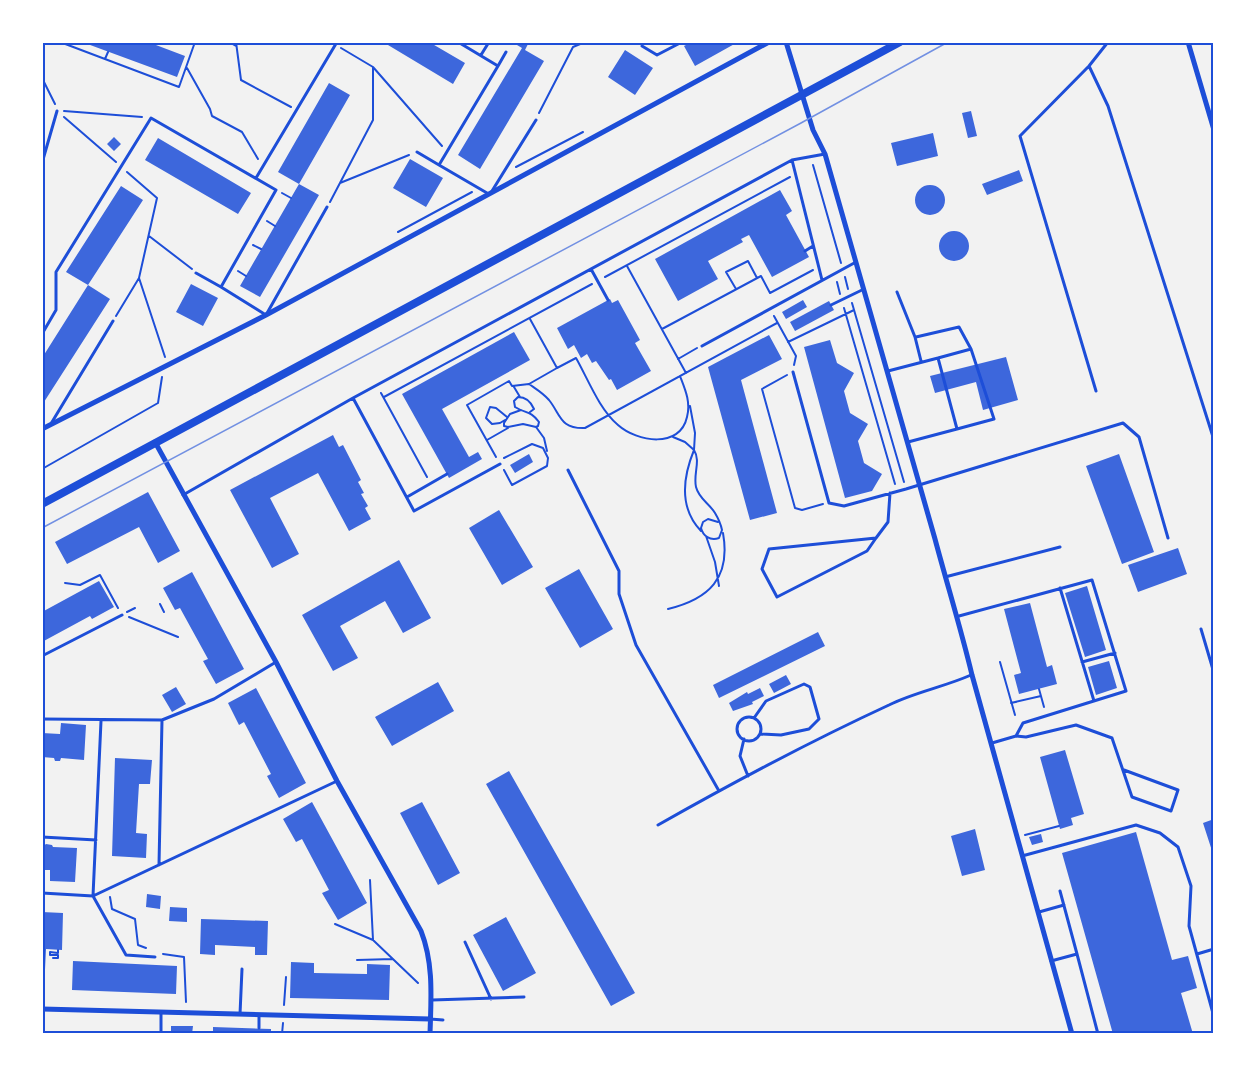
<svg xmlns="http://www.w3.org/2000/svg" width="1256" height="1076" font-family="'Fira Sans',sans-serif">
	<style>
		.building { fill: #3d67dc }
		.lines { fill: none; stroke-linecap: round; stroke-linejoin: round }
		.path { stroke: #1d4ed8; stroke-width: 2 }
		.service { stroke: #1d4ed8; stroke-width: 3 }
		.minor { stroke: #1d4ed8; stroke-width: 5 }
		.primary { stroke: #1d4ed8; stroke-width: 8 }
		.tram { stroke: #7290e2; stroke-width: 1.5 }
		.neatline { fill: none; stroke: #1d4ed8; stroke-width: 2 }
	</style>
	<rect width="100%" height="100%" fill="#f2f2f2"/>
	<!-- building -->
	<path class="building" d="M82,42H148L185,56L177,77Z
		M383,42H429L465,63L453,84Z
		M512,42H529L525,50L544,61L480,169L458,155L522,48Z
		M692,42H738L695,66L684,46Z
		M625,50L653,68L635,95L608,77Z
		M329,83L350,95L299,184L278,172Z
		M971,111L977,136L968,138L962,113Z
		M933,133L938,156L897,166L891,143Z
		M114,137L121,144L114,151L107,144Z
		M158,138L251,193L238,214L145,160Z
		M410,159L443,178L426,207L393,188Z
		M1019,170L1023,181L987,195L982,184Z
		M299,184L319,195L260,297L240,286Z
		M915 200a15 15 0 1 1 30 0a15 15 0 1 1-30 0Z
		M121,186L143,200L88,285L66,272Z
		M780,190L792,211L786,215L809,257L772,277L749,235L741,239L743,242L708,261L718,279L678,301L655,259Z
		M939 246a15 15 0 1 1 30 0a15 15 0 1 1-30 0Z
		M191,284L218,298L203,326L176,312Z
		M88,285L110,299L44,402L42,401V358Z
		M610,299L612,303L618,300L640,340L635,343L651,371L617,390L611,379L609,380L596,361L592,363L587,354L581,358L574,345L568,349L557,328Z
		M803,300L807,307L786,319L782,312Z
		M829,301L834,310L795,331L790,322Z
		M514,332L530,360L442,409L469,457L478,452L482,459L449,478L402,394Z
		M769,335L782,359L741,380L777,513L750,520L708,367Z
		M830,340L837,363L854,373L844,391L850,413L868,424L858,441L864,463L882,474L872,491L845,498L804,347Z
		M1006,357L1018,400L983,410L976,382L935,393L930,376Z
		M333,435L339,447L343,445L361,480L358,482L364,493L361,494L368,506L365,508L371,519L349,531L318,473L270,498L299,554L272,568L230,490Z
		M529,454L533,462L515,473L510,465Z
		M1119,454L1154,552L1122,564L1086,466Z
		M148,492L180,551L158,563L139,527L67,564L55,542Z
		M499,510L533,567L502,585L469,528Z
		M1178,548L1187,574L1138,592L1128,565Z
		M399,560L431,618L403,633L385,601L340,626L358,658L333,671L302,615Z
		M579,569L613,629L580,648L545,588Z
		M192,572L244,669L216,684L203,661L208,659L180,608L175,610L163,588Z
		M99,581L114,607L92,619L90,616L42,642V612Z
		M1087,586L1106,650L1085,657L1065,593Z
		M1030,603L1047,667L1052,665L1057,684L1019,694L1014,675L1021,673L1004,609Z
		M818,632L825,646L719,698L713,685Z
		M1109,661L1117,688L1096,695L1088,667Z
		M786,675L791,684L774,693L769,684Z
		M438,682L454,711L392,746L375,717Z
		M176,687L186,704L172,712L162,695Z
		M256,688L306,783L279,798L267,776L271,774L244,722L239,725L228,703Z
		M760,688L764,696L752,702L753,704L733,711L729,703L747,692L748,694Z
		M61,723L86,725L84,760L61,758L60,761H55L54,758L42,757V733L60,734Z
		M1065,750L1084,814L1071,818L1073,825L1060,829L1040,757Z
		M115,758L152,760L150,784H139L136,833L147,834L146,858L112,856Z
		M509,771L635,993L611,1006L486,784Z
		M312,802L367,903L338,920L322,893L329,890L302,839L296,842L283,819Z
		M422,802L460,873L438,885L400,813Z
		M1214,819V857L1203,823Z
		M975,829L985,870L962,876L951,836Z
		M1136,832L1172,960L1188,956L1197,988L1181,993L1193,1034H1113L1062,853Z
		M1041,834L1043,842L1032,845L1029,837Z
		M46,844L52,845L53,847L77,848L75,882L50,881V870H42V847Z
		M147,894L161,896L160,909L146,907Z
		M170,907L187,908V922L169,921Z
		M42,912L63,913L62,950L46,949L44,990H42Z
		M506,917L536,973L503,991L473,935Z
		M201,919L268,921L267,955H255V947L215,945V955L200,954Z
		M73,961L177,966L176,994L72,990Z
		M291,962L314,963V973L367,974V964L390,965L389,1000L290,998Z
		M171,1026H193L192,1034H171Z
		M213,1027L271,1029V1034H213Z"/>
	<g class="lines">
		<!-- path -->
		<path class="path" d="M60,42L179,87L195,42
			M229,42L236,46
			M236,42L241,80L291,107
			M105,59L108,52
			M373,67L442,146
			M187,68L210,109L212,116L242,132L258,159
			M42,78L55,104
			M64,111L142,117
			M539,113L573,47L585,42
			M64,117L116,162
			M813,165L841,263
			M516,167L583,132
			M127,172L157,198L139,278L165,357
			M340,183L409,155
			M282,193L291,198
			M330,202L373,120V67L341,48
			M267,221L275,226
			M398,232L472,192
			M149,236L192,269
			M253,245L261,249
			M627,266L686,373
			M238,271L246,276
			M605,277L790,177
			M845,277L848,289
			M837,282L840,294
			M736,289L726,272L748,261L757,278
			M852,303L904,482
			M844,308L895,484
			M116,316L139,278
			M774,316L796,356L794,365
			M662,329L761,276L770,293L813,270
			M788,342L854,310
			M678,359L697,348
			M557,368L576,358C588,379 599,409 618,425C637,442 680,449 687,417C691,402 685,389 680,376
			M787,375L762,389L795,508L802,510L823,504
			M529,384C536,389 543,393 549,400C561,415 560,429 585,428L777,323
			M514,387L520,397
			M381,393L427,477
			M384,397L592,284
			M521,410L510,414L504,423V426L508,427L523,424L536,427L538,426L539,422C530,410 526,414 515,407L514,401L518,397C526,397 531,402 534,409L530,412
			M505,420L500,423L492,424L486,418L490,407L496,408L507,417
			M536,427L544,438L547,451
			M673,437L685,442L694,450L695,433L690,406
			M487,440L508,428
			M694,450C701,461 693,474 696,487C699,499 709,503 715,513C718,518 721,525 722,530L719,538C710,541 703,536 701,528L703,522L708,519L718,522
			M694,450C683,477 679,508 701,531
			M496,457L467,405L509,381L512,386L529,384L557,368L530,319
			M42,469L158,403L162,377
			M504,470L512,485L547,466L548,458L543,448L532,444L504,458
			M706,536L715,562L719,586
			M65,583L80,585L100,575L118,608
			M160,604L164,612
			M668,609C709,599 731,578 723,533
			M127,612L135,608
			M129,617L178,637
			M1000,662L1015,715
			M1039,689L1044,707
			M1011,703L1041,696
			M1025,835L1059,826
			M370,880L373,940
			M110,897L112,909L135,919L138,945L146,948
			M335,924L373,940L418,983
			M163,954L184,957L186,1002
			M53,958H58V955H50V952L58,953V950
			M357,960L393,959
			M284,1005L286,977
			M282,1034L283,1023"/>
		<!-- service -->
		<path class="service" d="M458,42L498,66L439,165L487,193
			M642,46L657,55L682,42
			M481,55L489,42
			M498,66L506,52
			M1089,66L1108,106L1214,440
			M417,152L439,165
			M792,160L822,280
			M42,163L57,111
			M256,178L337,42
			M492,191L536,120
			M805,251L813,246
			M591,269L608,300
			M196,273L221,287
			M897,292L915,337L921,361
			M831,305L864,289
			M42,334L56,310V272L151,118L276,190L221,287L266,315L327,207
			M916,337L959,327L971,349
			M702,346L856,262
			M938,358L971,349L994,419L957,429
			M888,371L938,358L957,429L908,442
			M793,372L829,503L844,506L906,489L1123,423L1139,437L1168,538
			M1096,391L1020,136L1089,66L1108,42
			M52,422L113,321
			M500,464L414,511L353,398L792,160L825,154
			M568,470L619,571V594L636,645L719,791
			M183,495L353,398
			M407,497L447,474
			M876,538L867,551L777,597L762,569L769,549L876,538L888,522L890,493
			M945,577L1060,547
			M1060,588L1094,701
			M959,616L1092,580L1126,691L1023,723L1016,736L992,743
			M1201,629L1214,673
			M42,656L122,615
			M1082,662L1115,653
			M737 729a12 12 0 1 1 24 0a12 12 0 1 1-24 0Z
			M754,718L766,701L804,684L810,687L819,719L809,729L781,735L760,734
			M42,719L162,720L214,699L276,662
			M101,721L93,896L126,955L155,957
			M1016,736L1026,737L1076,725L1112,738L1132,797L1171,811L1178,790L1124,770
			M744,739L740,756L748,776
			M1214,751V756
			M658,825C734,782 811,741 889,705C915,692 944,687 971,675
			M42,837L96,840
			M1022,856L1136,825L1160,833L1178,847L1191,886L1189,926L1214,1017
			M159,865L162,720
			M1060,891L1077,954
			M42,893L93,896L337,781
			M1039,912L1064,905
			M465,942L491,999
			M1197,954L1214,949
			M1051,961L1077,954L1098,1034
			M432,1000L524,997
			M240,1014L242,969
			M430,1019L443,1020
			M259,1028V1015
			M161,1034V1012"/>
		<!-- minor -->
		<path class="minor" d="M786,42L813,130L825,154C862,282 899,410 935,539C947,584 961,629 972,675L1072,1034
			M1188,42L1214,130
			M42,429L266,315L769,42
			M155,442L276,662L337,781L421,931C434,964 431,999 430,1034
			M42,1009L430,1019"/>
		<!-- primary -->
		<path class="primary" d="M42,504L900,42"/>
		<!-- tram -->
		<path class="tram" d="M42,528L801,123L948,42"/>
	</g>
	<!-- border -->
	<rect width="1256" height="1076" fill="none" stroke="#ffffff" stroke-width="87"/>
	<rect x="44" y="44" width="1168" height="988" class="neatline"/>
</svg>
